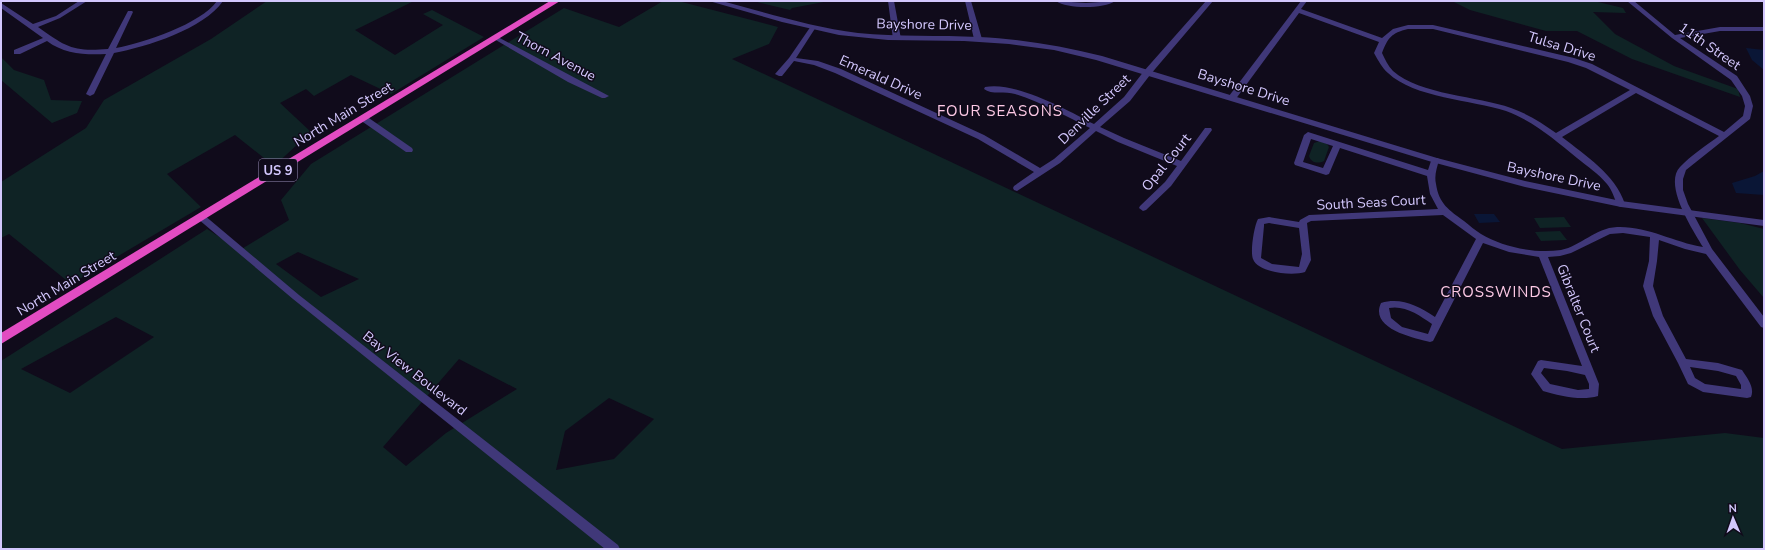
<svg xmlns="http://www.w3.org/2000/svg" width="1765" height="550" font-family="'Nunito Sans',sans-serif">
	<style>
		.green { fill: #0f2325; fill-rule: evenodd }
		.water { fill: #0a1636 }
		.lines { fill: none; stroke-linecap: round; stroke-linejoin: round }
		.minor { fill: #403879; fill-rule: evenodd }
		.tertiary { fill: #403879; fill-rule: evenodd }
		.trunk { fill: #e24cc2; fill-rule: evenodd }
		.labels { text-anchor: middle; stroke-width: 3; stroke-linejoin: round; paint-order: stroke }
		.shield { fill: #100b1b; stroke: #988fb9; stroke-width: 1 }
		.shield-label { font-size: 13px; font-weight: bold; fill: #d3c7fd }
		.street-label { font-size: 14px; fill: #d3c7fd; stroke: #100b1b }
		.neighbourhood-label { font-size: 15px; letter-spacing: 1px; fill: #fdc9e5; stroke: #100b1b }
	</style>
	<rect width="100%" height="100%" fill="#100b1b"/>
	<!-- green -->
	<path class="green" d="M267,1H414L355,30L395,55L443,25L423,14L432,10L484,37L391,94L351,75L314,96L306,89L280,103L311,132L274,166L235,135L167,174L201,207L71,284L9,234L1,238V182L86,128L104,100L211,39Z
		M663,1H678L778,27L769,44L732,59L1562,449L1725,433L1764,438V549H1V361L207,229L240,250L289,220L281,200L311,164L564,8L619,27ZM298,252L359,279L321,297L276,264ZM116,317L154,337L70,393L21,369ZM459,359L517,389L446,433L406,466L383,447ZM609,398L654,419L614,459L556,470L565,431Z
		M760,1H829L792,8L790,10L757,2Z
		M1452,1H1594L1623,8L1626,13L1593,12L1615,34L1674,66L1738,89L1740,97L1632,59L1577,31H1546L1470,10Z
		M1,57L14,70L44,80L51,100L82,101L77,113L52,123L1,80Z
		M1320,141L1327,144L1329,147L1324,161C1318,164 1311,163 1309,156L1314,143Z
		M1564,217L1571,227L1540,228L1534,218Z
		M1702,218L1740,223L1764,229V298L1740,270Z
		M1560,231L1567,240L1541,241L1535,232Z"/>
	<!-- water -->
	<path class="water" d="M1746,48L1764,50V70L1752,60Z
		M1764,171V195L1736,193L1732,183L1755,176Z
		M1474,214H1494L1500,222L1479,223Z"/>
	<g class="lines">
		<!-- minor -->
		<path class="minor" d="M79,1H87L60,18L38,27C66,47 73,52 108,49L128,11H132L133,12L116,48C143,43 201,24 217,1H223C204,29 146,47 114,53L94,94L90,96L86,94L106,54C85,55 64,54 47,41L20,54H14V50L43,38L1,8V3L33,24L56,16Z
			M888,1H894L901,39L899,40H895L893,39Z
			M965,1H971L982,39L980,40H976L974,39Z
			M1056,1L1086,3L1115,1C1104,9 1067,9 1056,1Z
			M1206,1H1213L1150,75L1130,101L1100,127L1124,138L1181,161L1205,128H1211L1212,130L1171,186L1146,210L1143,211L1139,208L1140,206L1165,182L1177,166L1118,142L1096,131L1060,163L1017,191L1014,190L1013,188L1014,186L1034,172L978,139L835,73L814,65L794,61L782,76H779L775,74L789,58L811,26H815L816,27L796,58L818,61L841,69L984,135L1040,168L1054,159L1090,128C1065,116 1041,102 1015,94C1006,91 991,95 984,89L985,87C1016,81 1067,110 1094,124L1124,97L1144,71Z
			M1301,1H1307L1301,9L1382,38L1393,29L1408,25H1433L1574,58L1592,64L1724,132L1743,116L1745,106L1742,96L1731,80L1672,38L1627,1H1634L1675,35L1720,27H1764V31H1720L1680,38L1737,76L1750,96L1753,106L1750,119L1686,170L1683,179V190L1688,204L1712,249L1764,317V328L1761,327L1706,254L1685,249L1659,240L1657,261L1653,286L1663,316L1686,359L1718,363L1742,370C1747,378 1755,387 1751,397L1747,398L1703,392L1688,384L1678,363L1653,316L1643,286L1649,261L1650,237L1623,233L1610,234L1571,253L1560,256L1548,257L1599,384L1598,396C1582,401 1559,396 1543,391L1531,374L1538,361L1541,360L1582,366L1539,257L1509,252L1483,243L1433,341L1430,342C1414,338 1369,329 1381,303C1401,297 1418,306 1435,317L1476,239L1443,215L1311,221L1307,223L1311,260L1305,272C1293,276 1258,273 1253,259C1250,252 1254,226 1258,219L1269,217L1299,222L1300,220L1309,215L1438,209L1430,194L1427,176L1340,148L1329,174L1326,175L1295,165L1294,163L1304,135L1308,132L1428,170L1432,158H1438L1439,160C1437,168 1434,175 1436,184C1439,204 1449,210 1464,221C1470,226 1475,230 1481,234C1503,247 1535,254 1561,250C1581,246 1595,228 1617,227C1648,226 1673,242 1703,247C1693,230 1663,185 1680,167C1690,156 1707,145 1719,136L1636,93L1562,137C1586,156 1615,174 1625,204L1621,207L1618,206C1614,199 1613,191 1607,184C1599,174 1588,167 1577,158C1555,140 1533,121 1506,111C1472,100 1414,98 1388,73C1382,68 1378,60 1374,53L1379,42L1299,13L1235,100H1229V96ZM1408,29H1433L1568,62L1586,68L1630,90L1556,133C1542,123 1528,114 1511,108C1478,96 1420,95 1393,71C1388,66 1385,59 1382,53C1388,38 1391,33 1408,29ZM1311,139L1333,146L1323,168L1303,162ZM1269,223L1299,228L1302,254L1299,267L1272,264L1261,258L1264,226V224ZM1389,308C1405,305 1419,315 1432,324L1428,334L1402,327L1391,318ZM1690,367L1718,371L1736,376L1741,385V389L1705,384L1695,378ZM1544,368L1567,371L1585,375L1589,384V389L1578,390L1550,384L1541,373Z
			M496,36L609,96L605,98H602L568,82L494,39V37Z
			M360,116H366L412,148L413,150L412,152H406L360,120Z
			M201,214L204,215L299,295L618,545L620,549H605L293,299L198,219L197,217Z"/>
		<!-- tertiary -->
		<path class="tertiary" d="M709,1H722C767,13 811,27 858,33C898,37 939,35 979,37C1021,39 1061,46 1102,56L1437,158L1525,181L1621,201L1764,220V226L1621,207L1525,187L1432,162L1096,60L1054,50L1009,44L964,41L888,40L839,35L782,22Z"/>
		<!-- trunk -->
		<path class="trunk" d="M550,1H560L1,344V333Z"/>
	</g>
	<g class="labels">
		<!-- shield labels -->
		<rect class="shield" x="259" y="159" width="38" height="22" rx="3"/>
		<g class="shield-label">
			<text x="278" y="175">US 9</text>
		</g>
		<!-- street labels -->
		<g class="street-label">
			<text transform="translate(924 24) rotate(1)" y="5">Bayshore Drive</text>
			<text transform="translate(1562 46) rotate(17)" y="5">Tulsa Drive</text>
			<text transform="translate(1710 46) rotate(35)" y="5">11th Street</text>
			<text transform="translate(556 56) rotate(28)" y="5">Thorn Avenue</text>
			<text transform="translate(881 77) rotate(24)" y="5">Emerald Drive</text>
			<text transform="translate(1244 87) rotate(17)" y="5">Bayshore Drive</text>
			<text transform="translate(1094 109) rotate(-44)" y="5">Denville Street</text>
			<text transform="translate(343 114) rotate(-31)" y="5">North Main Street</text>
			<text transform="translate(1166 162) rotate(-51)" y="5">Opal Court</text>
			<text transform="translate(1554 176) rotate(12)" y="5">Bayshore Drive</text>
			<text transform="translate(1371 202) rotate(-3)" y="5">South Seas Court</text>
			<text transform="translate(66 283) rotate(-31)" y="5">North Main Street</text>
			<text transform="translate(1579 308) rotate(68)" y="5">Gibralter Court</text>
			<text transform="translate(415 373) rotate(38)" y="5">Bay View Boulevard</text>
		</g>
		<!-- neighbourhood labels -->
		<g class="neighbourhood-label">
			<text x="1000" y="116">FOUR SEASONS</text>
			<text x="1496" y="297">CROSSWINDS</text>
		</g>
	</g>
	<!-- border -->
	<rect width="1765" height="550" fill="none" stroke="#d3c7fd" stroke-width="4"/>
	<!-- north arrow -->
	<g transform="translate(1733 518) rotate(358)" stroke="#100b1b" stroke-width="3" paint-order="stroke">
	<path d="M0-3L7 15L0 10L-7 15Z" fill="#d3c7fd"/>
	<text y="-6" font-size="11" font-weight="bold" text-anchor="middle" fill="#d3c7fd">N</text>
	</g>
</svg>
